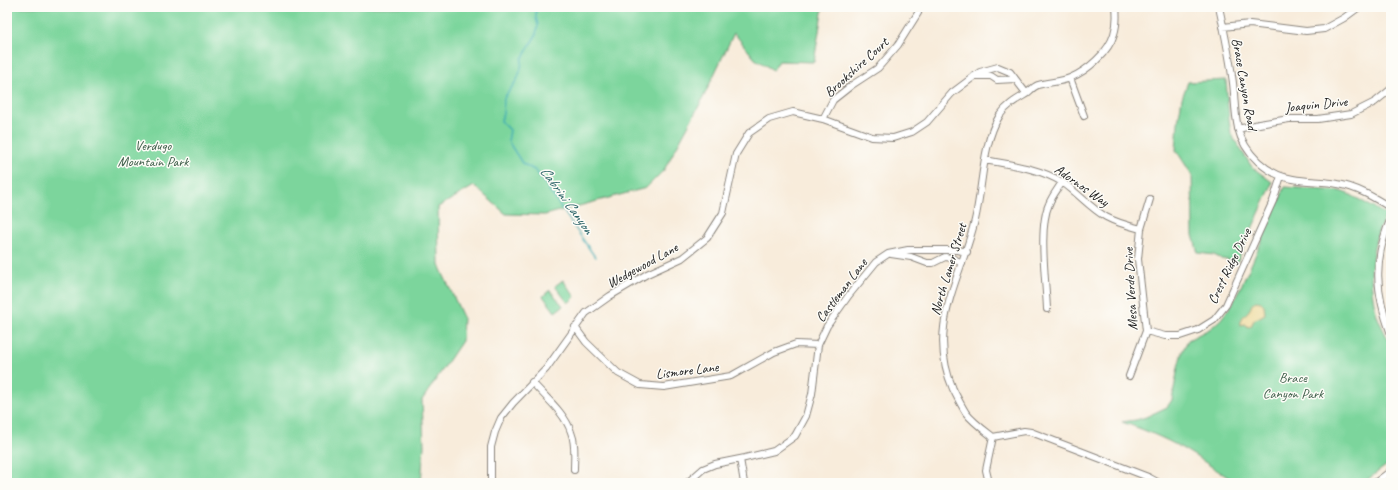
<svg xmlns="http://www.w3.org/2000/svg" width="1398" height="490" font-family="Caveat,sans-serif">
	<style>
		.green { fill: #7bd59c; stroke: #4c785c }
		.sand { fill: #eeda9e; stroke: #857b5d }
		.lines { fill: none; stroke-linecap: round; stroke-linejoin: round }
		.stream { stroke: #3aacb4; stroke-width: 1.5 }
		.minor-casing { stroke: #8a847c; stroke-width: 8 }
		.minor { stroke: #fff; stroke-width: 6 }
		.labels { text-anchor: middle; stroke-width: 3; stroke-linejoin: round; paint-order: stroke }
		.street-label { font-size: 14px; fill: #1c1c1c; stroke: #fdfcf7 }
		.park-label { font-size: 14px; fill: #3d5d49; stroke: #fdfcf7 }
		.water-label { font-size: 15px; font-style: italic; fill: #2b6468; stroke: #fdfcf7 }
	</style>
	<rect width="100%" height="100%" fill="#fdfcf7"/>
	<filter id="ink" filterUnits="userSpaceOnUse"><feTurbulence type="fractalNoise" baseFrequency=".025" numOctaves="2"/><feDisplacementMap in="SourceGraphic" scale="8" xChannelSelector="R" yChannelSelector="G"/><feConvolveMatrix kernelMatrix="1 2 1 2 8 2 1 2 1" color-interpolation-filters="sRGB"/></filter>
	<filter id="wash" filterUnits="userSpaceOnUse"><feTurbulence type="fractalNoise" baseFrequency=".012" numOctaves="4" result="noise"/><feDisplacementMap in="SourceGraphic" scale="16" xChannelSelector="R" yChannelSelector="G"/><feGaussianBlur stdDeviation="0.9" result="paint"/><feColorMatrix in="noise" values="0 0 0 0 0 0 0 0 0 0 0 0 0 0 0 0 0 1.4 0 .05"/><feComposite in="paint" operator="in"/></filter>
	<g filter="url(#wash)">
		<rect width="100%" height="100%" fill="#f8ecdb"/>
		<!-- green -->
		<path class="green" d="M7,7H823L814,62L779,61L773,70L755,59L734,33L701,102L664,170L646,188L545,215L506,214L474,186L438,207L439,265L463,317L462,341L422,400L424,446L421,483H399L382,479L373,483H7Z
			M1226,80L1229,119L1231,134L1252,167L1272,182L1270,189L1237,262L1222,259L1214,255L1198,253L1193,235L1192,175L1176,150L1178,123L1182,98L1188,82Z
			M1285,187L1340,191L1351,195L1385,214V217C1369,246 1368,284 1377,315C1380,325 1390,340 1391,349C1393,361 1391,374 1391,386C1391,411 1391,437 1391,462L1363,483H1238C1223,475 1210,465 1195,456C1172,441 1148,431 1122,422L1136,420L1146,417L1167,407L1172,400L1178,367L1182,352L1188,340L1211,328L1221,319L1233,303L1251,265Z
			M563,280L575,297L568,303L555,286Z
			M550,290L563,306L555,312L543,296Z"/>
		<!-- sand -->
		<path class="sand" d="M1256,301L1261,302L1264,305L1265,314L1254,320L1251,326L1248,327L1245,324L1241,325C1240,317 1246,315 1250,309C1252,305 1252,303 1256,301Z"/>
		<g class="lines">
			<!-- stream -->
			<path class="stream" d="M536,7V18L538,25L536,35L522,59L521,69L517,80L504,98L503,113L501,121L510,130L508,141L522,163L536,171L595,257"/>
		</g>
	</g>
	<g filter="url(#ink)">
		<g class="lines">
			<defs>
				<path id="minor" d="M1116,7C1117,16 1117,25 1114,34C1109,52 1087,71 1070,78C1061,82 1048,82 1038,85C1033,87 1030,91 1026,94C1016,100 1007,105 1000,115C982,143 983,187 975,220C961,279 926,327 953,389C957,397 961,405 966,413C973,422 984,430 993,437L1024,431L1031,432L1148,477L1159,483
					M1219,7C1224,30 1229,53 1232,76C1235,93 1234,111 1238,128C1244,153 1267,175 1293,179C1308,182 1323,181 1338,184C1357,187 1375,198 1391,208
					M1223,27L1250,24L1306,31L1324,29L1344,18L1359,7
					M974,76H991L997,80L1015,79
					M1070,78L1084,116
					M823,119L833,100L852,85L878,68L898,45L918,13
					M1238,129L1259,124L1289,119H1318L1351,114L1375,102L1391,89
					M985,160C1012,165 1039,168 1062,182C1077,192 1090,208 1106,217C1117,223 1129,226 1141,229
					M1391,218C1373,260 1375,292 1391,334
					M891,254L911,257L927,263H933L945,257L952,258L962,263
					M1047,309C1046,281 1038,228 1049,204C1052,196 1058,189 1062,182
					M575,327L586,342L618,373L640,385L664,387L731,376L774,352L796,344L818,345
					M1146,331L1165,336H1180L1198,330L1214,320L1226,305L1273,201L1281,176
					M1129,376L1146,331L1138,259L1141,229L1150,199
					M532,382C545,397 565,413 571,432C576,444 574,457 574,470
					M740,459L744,483
					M491,483V447L495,432L501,418L513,403L546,369L586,313L610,296L647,274L682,258L707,238L723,213L736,154L749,133L769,119L793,112L823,119L872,137L893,138L912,132L927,122L952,93L980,72L998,67L1010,72L1026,93
					M687,483L703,469L715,464L745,458L774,451L795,436L806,416L812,394L818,345L827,326L849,295L876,262L888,254L908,250H958L967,252
					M989,483L986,470L993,437
					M1375,483L1391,471"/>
			</defs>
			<!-- minor casing -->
			<use href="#minor" class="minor-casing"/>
			<!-- minor -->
			<use href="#minor" class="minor"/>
		</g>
	</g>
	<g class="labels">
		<!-- street labels -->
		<g class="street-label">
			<text transform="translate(856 67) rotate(-42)" y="5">Brookshire Court</text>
			<text transform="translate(1245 84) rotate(80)" y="5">Brace Canyon Road</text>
			<text transform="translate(1316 104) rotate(-6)" y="5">Joaquin Drive</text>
			<text transform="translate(1082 185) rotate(35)" y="5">Adornos Way</text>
			<text transform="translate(642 265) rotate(-29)" y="5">Wedgewood Lane</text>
			<text transform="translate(1229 266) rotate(-64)" y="5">Crest Ridge Drive</text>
			<text transform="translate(948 269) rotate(-73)" y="5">North Lamer Street</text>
			<text transform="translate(1130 289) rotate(-93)" y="5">Mesa Verde Drive</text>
			<text transform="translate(841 290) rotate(-53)" y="5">Castleman Lane</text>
			<text transform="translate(687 370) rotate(-7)" y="5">Lismore Lane</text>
		</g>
		<!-- park labels -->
		<g class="park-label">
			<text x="153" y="150">Verdugo<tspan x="153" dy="16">Mountain Park</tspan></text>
			<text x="1293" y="382">Brace<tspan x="1293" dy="16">Canyon Park</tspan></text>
		</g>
		<!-- water labels -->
		<g class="water-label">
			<text transform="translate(567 200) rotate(54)" y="5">Cabrini Canyon</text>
		</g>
	</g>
	<!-- margin -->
	<rect width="1398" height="490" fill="none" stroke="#fdfcf7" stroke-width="24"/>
</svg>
